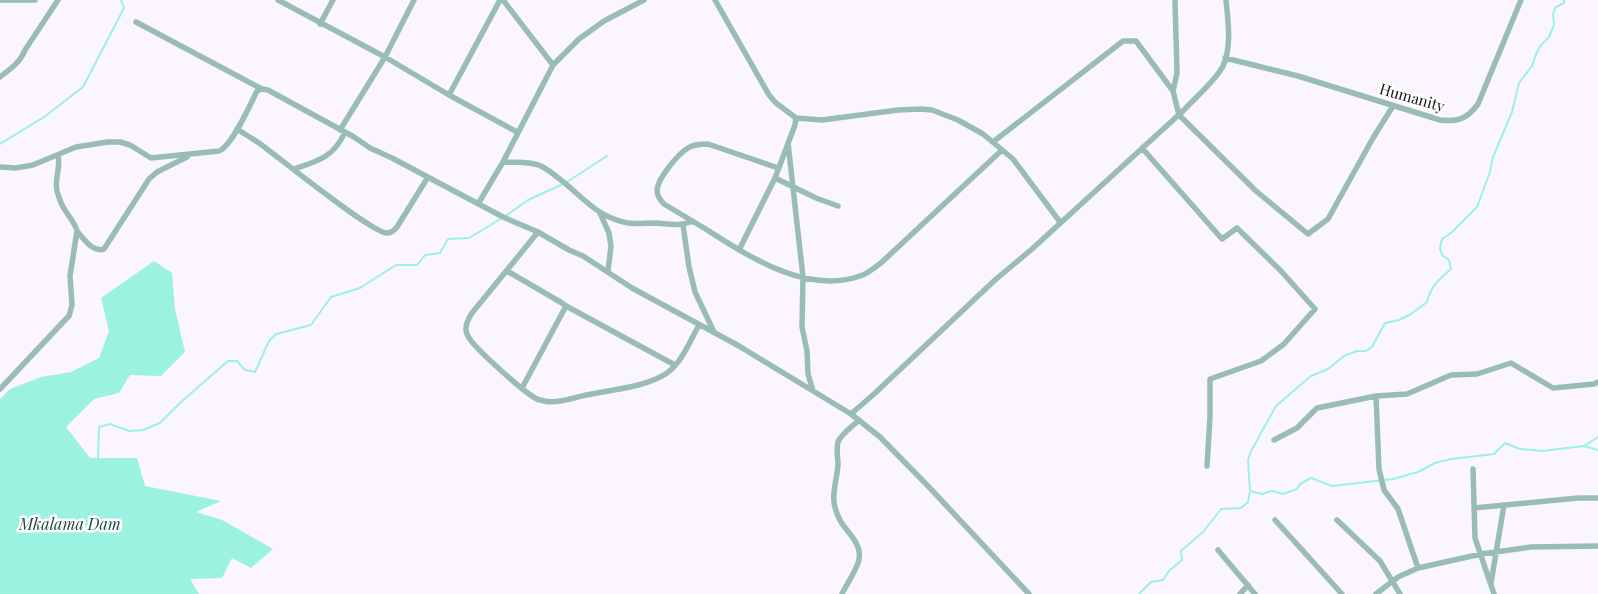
<svg xmlns="http://www.w3.org/2000/svg" width="1598" height="594" font-family="'Playfair Display',serif">
	<style>
		.water { fill: #9bf2e1 }
		.lines { fill: none; stroke-linecap: round; stroke-linejoin: round }
		.stream { stroke: #9bf2e1; stroke-width: 2 }
		.minor { stroke: #99bdb5; stroke-width: 5.5 }
		.labels { text-anchor: middle; stroke-width: 5; stroke-linejoin: round; paint-order: stroke }
		.street-label { font-size: 15px; fill: #161417; stroke: #fff }
		.water-label { font-size: 16px; font-style: italic; fill: #1f4740; stroke: #fff }
	</style>
	<rect width="100%" height="100%" fill="#fbf5ff"/>
	<!-- water -->
	<path class="water" d="M154,261L172,273L175,309L185,352L161,376L130,375L119,393L94,399L66,427L90,458H137L145,486L221,501L196,512L222,520L273,549L251,568L232,558L222,578L190,579L199,594H0V399L10,389L41,377L71,372L99,358L109,331L101,298Z"/>
	<g class="lines">
		<!-- stream -->
		<path class="stream" d="M0,144L44,117L83,87L124,8L121,0
			M567,182L607,156
			M1584,446L1598,450
			M98,458L99,427L110,424L129,431L143,430L160,423L181,402L228,361H237L245,370L255,372L269,341L276,334L311,325L331,297L360,288L396,265H417L425,255L440,253L448,239L469,238L507,215L528,200L563,184
			M1250,491L1262,494L1272,491L1283,494L1297,489L1300,484L1311,478L1332,486L1393,479L1418,472L1435,463L1451,459L1494,454L1505,443L1520,449L1542,451L1584,446L1598,437
			M1139,594L1151,582L1163,580L1169,571L1182,560L1181,551L1204,531L1221,509L1241,508L1248,502L1250,491L1248,460L1251,451L1276,406L1311,376L1328,369L1344,356L1357,351H1366L1372,347L1385,323L1399,320L1411,314L1427,302C1431,286 1438,280 1451,269L1449,260L1442,255L1440,248L1442,239L1451,233L1477,207L1490,172L1493,157L1512,112L1519,83L1532,66L1536,54L1541,45L1549,37L1554,25L1553,14L1556,7L1564,3V0"/>
		<!-- minor -->
		<path class="minor" d="M1,0H35
			M278,0L385,57L449,95L517,132
			M503,0L553,65
			M715,0L769,95L776,103L796,118L822,120L898,110L921,109L932,110L958,120L983,134L1013,159L1060,222
			M136,22L262,89
			M320,24L333,0
			M1225,58L1298,76L1440,120C1458,122 1467,119 1478,104L1521,0
			M0,77C10,69 20,63 25,50L58,0
			M1173,91L1177,73L1175,0
			M449,95L500,0
			M237,129C246,135 255,140 263,146C282,160 372,233 387,233C392,233 394,230 397,227L428,177
			M340,130L385,57L414,0
			M993,142L1123,41H1136L1173,91L1179,115L1256,191L1308,234L1328,219L1373,138L1393,106
			M788,143L803,277L802,327L807,351L808,374L813,391
			M1142,148L1222,239L1237,228L1281,271L1315,309L1284,344L1261,361L1210,379V417L1207,466
			M503,162C515,163 530,161 541,166C547,169 552,173 557,177C582,195 595,217 628,223C637,224 646,223 655,223C670,224 678,227 693,221
			M0,167L16,168L33,165L76,147L108,142H120L130,145L151,158L219,151C232,146 250,105 257,91L262,89L268,90L354,137L370,148L392,158L503,217L538,232L569,250L583,256L632,288L739,346L851,414L880,437L928,486L1029,594
			M778,168L708,144C701,144 694,144 688,148C678,154 658,178 657,190C657,196 660,200 664,204C677,212 691,220 704,228C747,255 805,295 860,276C868,274 875,267 882,262L1002,150
			M294,169C318,161 334,157 345,132
			M775,178L816,198L838,206
			M478,204L503,162L553,65L579,39L604,21L644,0
			M600,213L609,233L611,246L608,271
			M683,225L689,267L695,292L714,332
			M77,231C84,239 93,253 104,249L149,179L157,172L187,157
			M538,232L472,313C468,319 464,327 467,334C470,345 526,394 537,399C539,400 542,400 544,401C557,404 573,398 586,395C610,390 647,387 667,373C682,362 690,341 699,325
			M739,250L775,178L795,125L796,118
			M507,271L562,303L566,306L675,365
			M522,388L566,306
			M0,389L65,320L69,316L72,305L70,276L77,231C75,223 69,217 65,210C61,205 59,197 57,191C54,178 61,170 58,155
			M1376,396L1379,469L1384,490L1398,509L1418,568
			M851,414L874,394L995,280L1032,249L1184,110C1195,98 1216,80 1223,66C1232,46 1228,21 1226,0
			M1274,440L1297,428L1317,408L1376,396L1407,394L1451,375L1477,374L1511,363L1553,388L1594,384L1598,382
			M1473,469L1475,538L1494,594
			M1474,508L1578,498H1598
			M1275,520L1342,594
			M1337,520L1380,561L1400,594
			M1218,550L1255,594
			M1491,583L1504,505
			M842,594C846,585 858,568 859,559C862,544 848,533 841,522C828,499 836,488 838,465C838,458 836,449 838,442C841,434 853,426 859,420
			M1240,594L1248,585
			M1376,594L1398,577L1418,568L1481,554L1531,547L1598,546"/>
	</g>
	<g class="labels">
		<!-- street labels -->
		<g class="street-label">
			<text transform="translate(1412 98) rotate(16)" y="5">Humanity</text>
		</g>
		<!-- water labels -->
		<g class="water-label">
			<text x="70" y="530">Mkalama Dam</text>
		</g>
	</g>
</svg>
